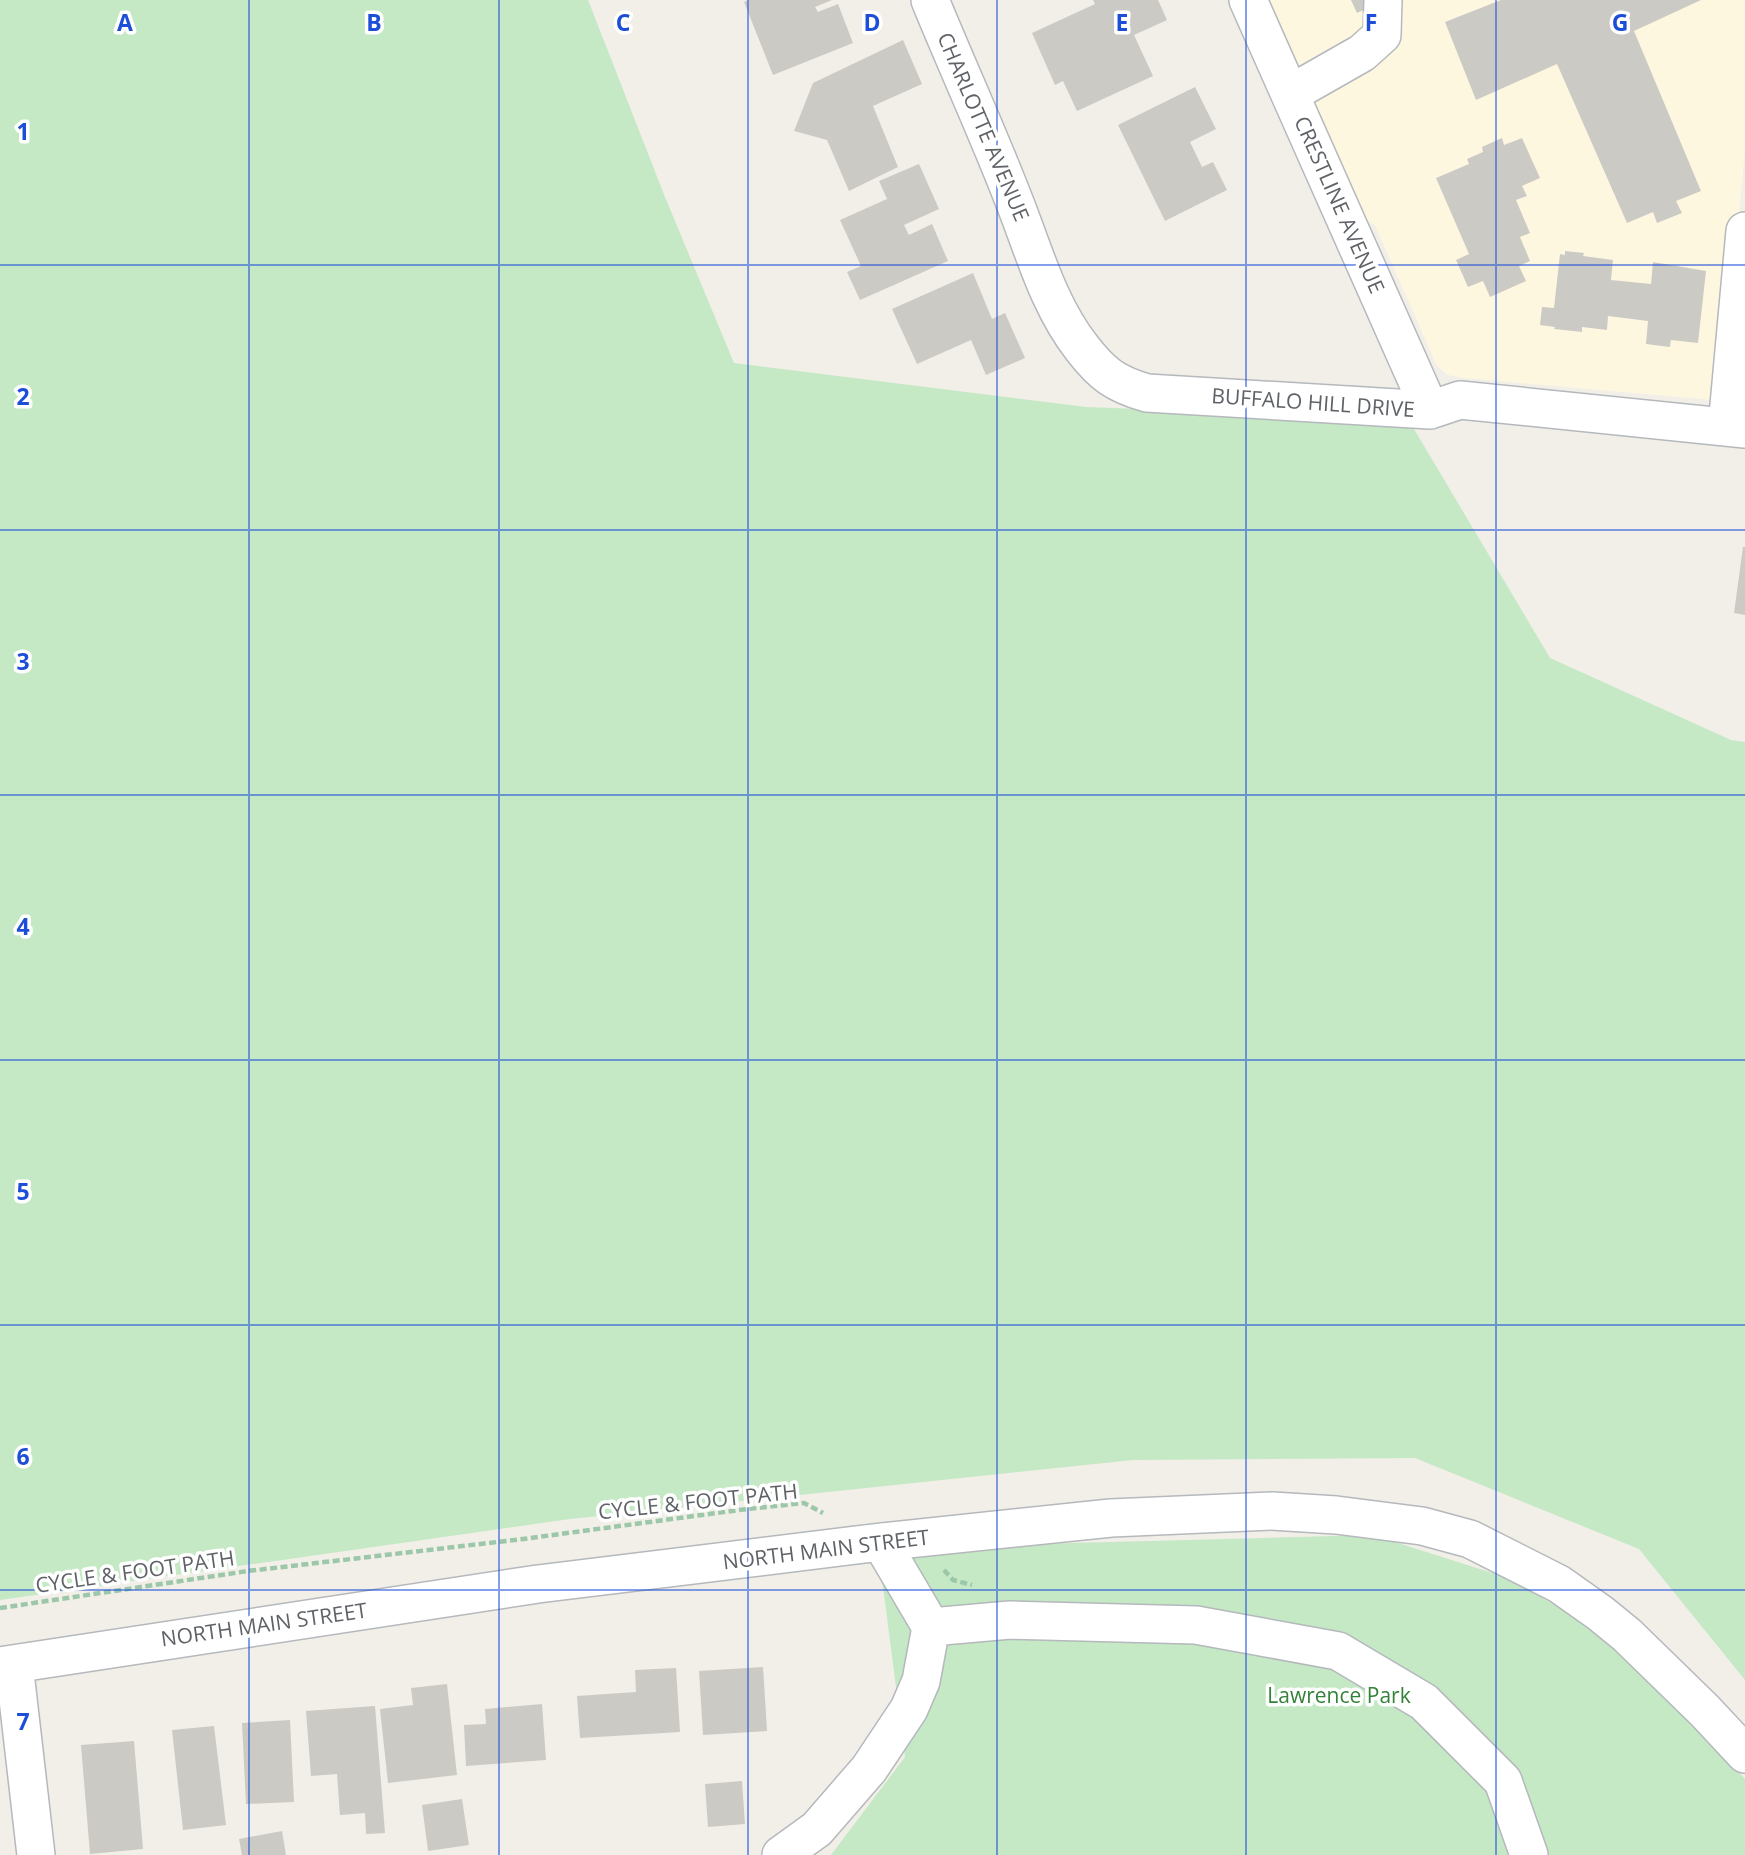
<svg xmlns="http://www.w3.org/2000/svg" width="1745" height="1855" font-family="'Open Sans',sans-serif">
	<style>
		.commercial { fill: #fef7e0 }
		.green { fill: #c5e8c5 }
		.building { fill: #cccac5 }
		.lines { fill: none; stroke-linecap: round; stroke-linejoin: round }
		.minor-casing { stroke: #b5b8bc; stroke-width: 40 }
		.path { stroke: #9cc7a9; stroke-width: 4.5; stroke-dasharray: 7 3.5; stroke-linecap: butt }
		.minor { stroke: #fff; stroke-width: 37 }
		.grid { fill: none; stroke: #1d4ed8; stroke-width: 2; stroke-opacity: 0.55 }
		.labels { text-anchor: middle; stroke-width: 7; stroke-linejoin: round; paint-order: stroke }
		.street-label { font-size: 21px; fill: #5f6368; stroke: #fff }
		.park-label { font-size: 21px; fill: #348238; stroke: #fff }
		.grid-label { font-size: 23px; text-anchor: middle; font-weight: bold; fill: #1d4ed8; stroke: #fff; stroke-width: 7; stroke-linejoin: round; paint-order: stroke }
	</style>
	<rect width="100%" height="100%" fill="#f1efe8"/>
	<!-- commercial -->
	<path class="commercial" d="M1268,0H1745V148L1724,385L1712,400L1464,378L1448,375L1437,366L1375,225L1366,220Z"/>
	<!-- green -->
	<path class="green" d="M0,0H588L665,197L734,363L1086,407L1408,419L1550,658L1731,740L1745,742V1680L1639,1549L1415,1458L1133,1460L570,1519L0,1600Z
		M1373,1535L1508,1578L1620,1643L1745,1779V1855H831L905,1757L879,1555L962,1546Z"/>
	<!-- building -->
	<path class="building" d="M748,0H832L815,7L818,12L838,4L853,43L773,75L744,2Z
		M1093,0H1158L1167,20L1134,35L1153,76L1077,111L1063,81L1055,85L1032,33L1095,4Z
		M1351,0H1384L1357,13Z
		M1501,0H1701L1634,31L1701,191L1676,201L1682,213L1657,223L1653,212L1627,223L1557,64L1476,100L1445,22Z
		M903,40L922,84L873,106L898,167L849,191L827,140L794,131L813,83Z
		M1195,87L1216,129L1190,142L1202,167L1213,162L1227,190L1165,221L1118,125Z
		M1502,138L1504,145L1522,138L1540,178L1522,186L1527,196L1516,200L1530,233L1520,237L1530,261L1519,266L1526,281L1490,297L1483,281L1468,287L1456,260L1469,254L1436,178L1469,164L1467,159L1483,152L1482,147Z
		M919,164L939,209L904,225L909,235L932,224L948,261L860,300L847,272L861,266L840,220L887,199L879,181Z
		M1565,251L1584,253L1583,256L1613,260L1611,280L1651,284L1653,262L1706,271L1698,343L1671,340L1670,347L1646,344L1648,321L1608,316L1607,330L1582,327V332L1554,329L1555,327L1540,325L1542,307L1554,308L1560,254L1565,255Z
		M973,273L992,319L1005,313L1025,358L986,375L971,340L917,364L892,309Z
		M1743,547H1745V615L1734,613Z
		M763,1667L767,1731L703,1735L699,1671Z
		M676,1668L680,1732L580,1738L577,1696L636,1692L635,1670Z
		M447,1684L457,1775L388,1783L380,1709L413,1705L411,1688Z
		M542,1704L546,1760L466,1766L464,1725L486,1724L485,1709Z
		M375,1706L385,1833L366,1834L365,1813L340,1815L337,1774L311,1776L306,1711Z
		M290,1720L294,1802L246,1804L242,1723Z
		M214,1726L226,1825L183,1830L172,1730Z
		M134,1741L143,1849L90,1854L81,1745Z
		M742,1781L745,1824L708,1827L705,1784Z
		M462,1799L469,1845L428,1851L422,1805Z
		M282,1831L286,1855H242L239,1839Z"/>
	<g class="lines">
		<defs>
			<path id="minor" d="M930,0C957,66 987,131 1013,198C1033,248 1048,305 1082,348C1102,374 1115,384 1147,393L1430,410L1460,400L1745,429
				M1248,0L1430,410
				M1290,94L1362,53L1382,35L1383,0
				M1727,427L1745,231
				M931,1627L1010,1620L1196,1625L1338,1651L1424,1702L1503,1781L1529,1855
				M14,1664L36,1855
				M0,1666L538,1584L881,1542L1111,1518L1272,1511L1336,1515L1422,1526L1470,1539L1559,1584L1600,1613L1627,1635L1705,1711L1745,1754
				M781,1855L817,1829L869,1769L909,1709L921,1681L931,1627L881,1542"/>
		</defs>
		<!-- minor casing -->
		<use href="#minor" class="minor-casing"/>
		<!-- path -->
		<path class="path" d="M944,1570L953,1580L972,1585
			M0,1608L248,1571L523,1539L739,1510L804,1503L823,1513"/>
		<!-- minor -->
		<use href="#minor" class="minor"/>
	</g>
	<!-- grid -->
	<path class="grid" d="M249,0V1855M499,0V1855M748,0V1855M997,0V1855M1246,0V1855M1496,0V1855M0,265H1745M0,530H1745M0,795H1745M0,1060H1745M0,1325H1745M0,1590H1745"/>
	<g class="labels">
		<!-- street labels -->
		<g class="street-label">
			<text transform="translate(983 127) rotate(67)" y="7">CHARLOTTE AVENUE</text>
			<text transform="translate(1339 205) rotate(66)" y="7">CRESTLINE AVENUE</text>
			<text transform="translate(1313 403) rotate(4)" y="7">BUFFALO HILL DRIVE</text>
			<text transform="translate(698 1502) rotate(-6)" y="7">CYCLE &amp; FOOT PATH</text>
			<text transform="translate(826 1550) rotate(-7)" y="7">NORTH MAIN STREET</text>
			<text transform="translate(135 1572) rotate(-8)" y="7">CYCLE &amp; FOOT PATH</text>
			<text transform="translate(264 1625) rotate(-8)" y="7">NORTH MAIN STREET</text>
		</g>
		<!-- park labels -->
		<g class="park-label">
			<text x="1339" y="1703">Lawrence Park</text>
		</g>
	</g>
	<g class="grid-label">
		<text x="125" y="31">A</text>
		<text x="374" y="31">B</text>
		<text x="623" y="31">C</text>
		<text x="872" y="31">D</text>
		<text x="1122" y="31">E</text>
		<text x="1371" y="31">F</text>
		<text x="1620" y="31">G</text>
		<text x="23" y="140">1</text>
		<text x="23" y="405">2</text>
		<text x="23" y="670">3</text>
		<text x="23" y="935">4</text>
		<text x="23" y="1200">5</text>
		<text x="23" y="1465">6</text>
		<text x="23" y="1730">7</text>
	</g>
</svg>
